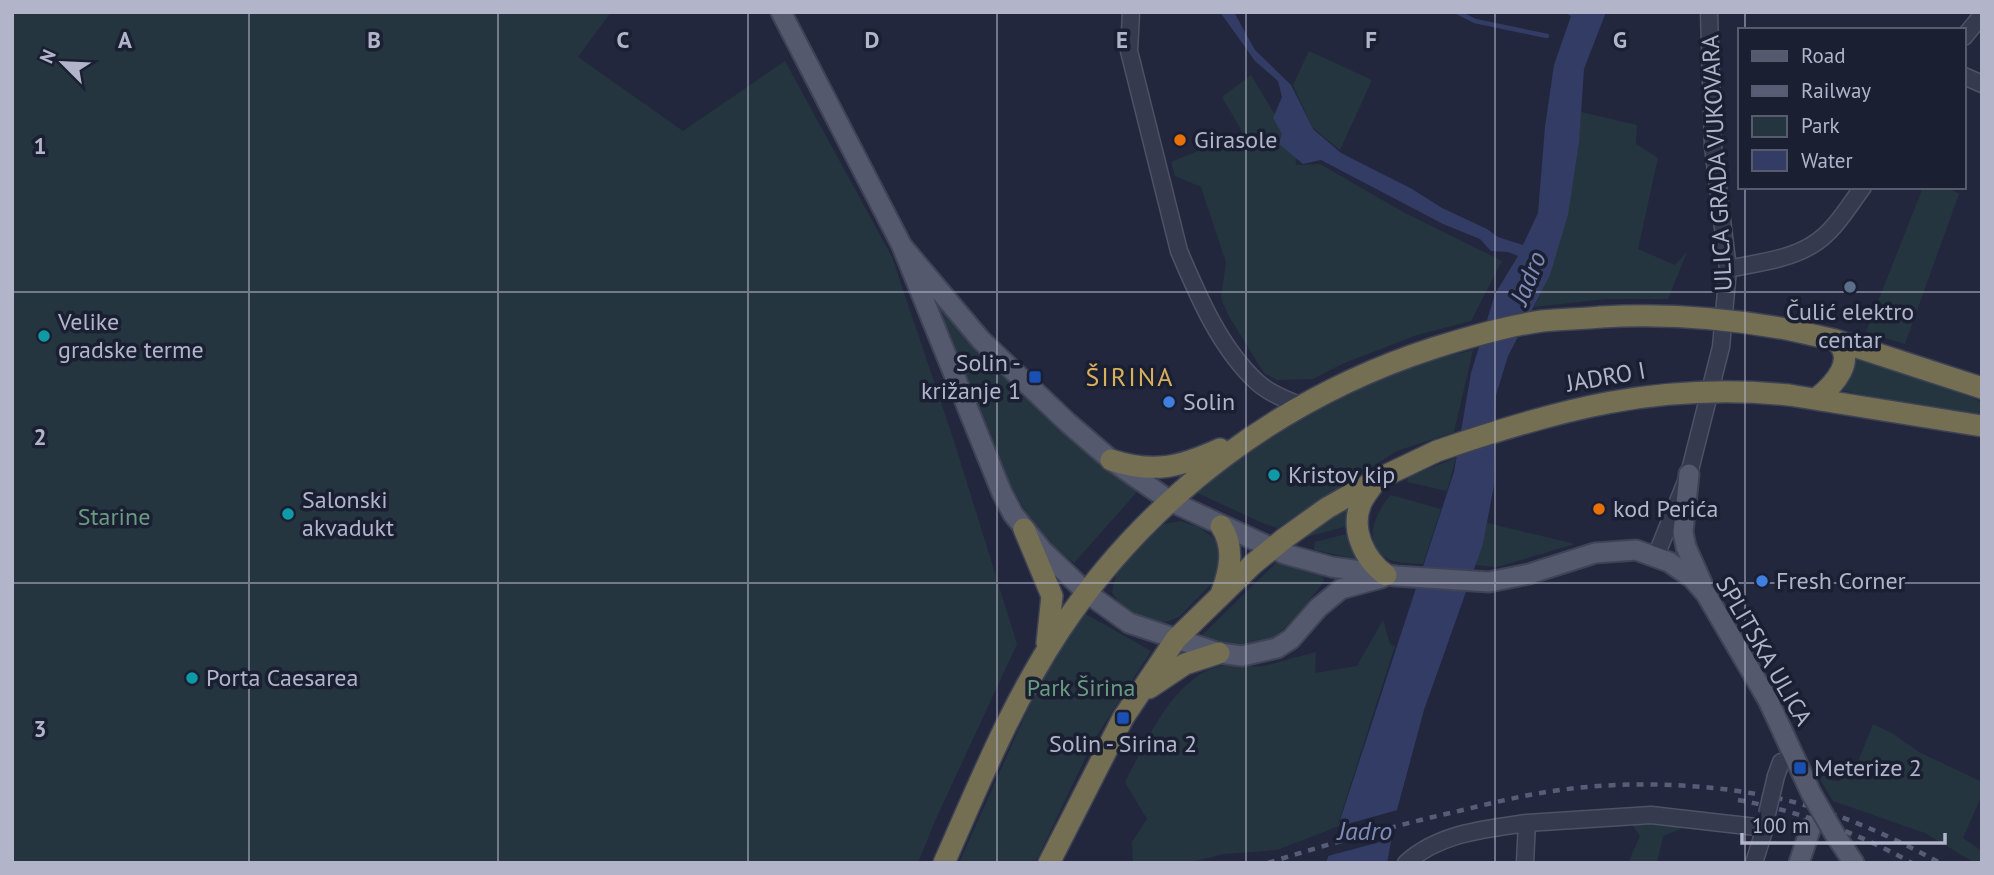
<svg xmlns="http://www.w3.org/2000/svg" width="1994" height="875" font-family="'PT Sans',sans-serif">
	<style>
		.green { fill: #24353f }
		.water { fill: #333c64 }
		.pier { fill: #22273e }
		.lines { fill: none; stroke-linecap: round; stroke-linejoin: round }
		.stream { stroke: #333c64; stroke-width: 4.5 }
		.minor-casing { stroke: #4e5265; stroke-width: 19 }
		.major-casing { stroke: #3f4356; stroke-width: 23 }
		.highway-casing { stroke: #3e4255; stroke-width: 24 }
		.minor { stroke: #363a4e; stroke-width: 16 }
		.major { stroke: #54596e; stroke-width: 19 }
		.highway { stroke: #746f53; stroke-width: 21 }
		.rail { stroke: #585d75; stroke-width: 4.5; stroke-dasharray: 7 7; stroke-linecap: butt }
		.minor-bridge-casing { stroke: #4e5265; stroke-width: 19; stroke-linecap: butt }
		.major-bridge-casing { stroke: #3f4356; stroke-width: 23; stroke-linecap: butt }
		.highway-bridge-casing { stroke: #3e4255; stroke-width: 24; stroke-linecap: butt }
		.minor-bridge { stroke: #363a4e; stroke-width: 16 }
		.major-bridge { stroke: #54596e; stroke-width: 19 }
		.highway-bridge { stroke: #746f53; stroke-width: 21 }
		.grid { fill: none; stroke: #b2b5c9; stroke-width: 2; stroke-opacity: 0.55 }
		.food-dot { fill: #e8710a; stroke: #1b1f32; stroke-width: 2.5 }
		.service-dot { fill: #5c6f8a; stroke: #1b1f32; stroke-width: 2.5 }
		.culture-dot { fill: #0f9aa8; stroke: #1b1f32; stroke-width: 2.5 }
		.transit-dot { fill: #1a4fb4; stroke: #1b1f32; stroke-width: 2.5 }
		.shop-dot { fill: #3f7fe0; stroke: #1b1f32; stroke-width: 2.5 }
		.labels { text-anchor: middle; stroke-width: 7; stroke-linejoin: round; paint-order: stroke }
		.poi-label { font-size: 24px; fill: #b2b5c9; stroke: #1b1f32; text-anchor: start }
		.street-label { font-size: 24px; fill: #b2b5c9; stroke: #1b1f32 }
		.park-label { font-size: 24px; fill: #689b80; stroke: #1b1f32 }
		.water-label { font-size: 26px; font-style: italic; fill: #808ab7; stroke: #1b1f32 }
		.neighbourhood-label { font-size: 26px; letter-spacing: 2px; fill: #d9b05c; stroke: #1b1f32 }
		.grid-label { font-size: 23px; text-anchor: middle; font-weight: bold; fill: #b2b5c9; stroke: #1b1f32; stroke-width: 7; stroke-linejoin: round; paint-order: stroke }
	</style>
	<rect width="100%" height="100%" fill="#22273e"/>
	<!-- green -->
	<path class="green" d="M12,12H611L578,57L683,131L785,61L892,257L954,441L1017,644L935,821L918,863H12Z
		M1309,51L1372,80L1340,150L1312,127L1293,85Z
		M1251,75L1295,148L1296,165L1320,164L1403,212L1502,261L1471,321L1417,335L1342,364L1313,379L1277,380L1264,373L1227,313L1221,298L1226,262L1201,187L1175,176L1171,162L1243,133L1222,97Z
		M1581,112L1637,125L1636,144L1658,158L1638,249L1675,265L1687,252L1668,299H1606L1534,307C1565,246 1576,180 1581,112Z
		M1923,187H1947L1959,194L1905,344L1866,332Z
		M936,299L1058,425L1137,492L1074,563C1063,554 1050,545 1042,534C994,473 964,373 936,299Z
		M1473,350L1454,432L1397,451L1277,528L1260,522L1198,493V489C1261,439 1330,396 1405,367C1426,359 1450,356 1473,350Z
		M1854,359L1933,382L1982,402V422L1842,390L1853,374Z
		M1456,458L1447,491L1407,482L1408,477Z
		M1391,495L1441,509L1423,564C1411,563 1395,564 1385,557C1361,542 1377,510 1391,495Z
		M1350,502L1348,526L1303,538V536Z
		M1180,521L1199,527L1216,540L1223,559L1219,576L1179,617L1166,622L1142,621L1124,612L1112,592L1117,571L1152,531L1164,524Z
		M1487,523L1575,544L1497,567L1475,565Z
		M1342,535H1350L1359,556L1357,559L1314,550L1315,542Z
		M1280,559L1321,574L1324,579L1321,586C1279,635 1269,661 1199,638Z
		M1084,613L1151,651L1094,740L1035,863H959L1041,680Z
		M1383,620L1390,644L1395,646L1337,827L1277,850L1224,854L1187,863H1133L1132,842L1147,819L1125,782C1145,744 1174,675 1221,666C1235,664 1250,668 1264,666C1281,662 1299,656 1316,652L1315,673L1357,666Z
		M1873,724L1892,733L1919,752L1982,782V795L1963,838L1982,851V863H1975L1925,833L1833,801L1814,769L1833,781H1839L1857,764Z
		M1646,822L1689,826L1663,836L1657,863H1628L1640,836L1631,823Z"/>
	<!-- water -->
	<path class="water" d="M1220,12H1234L1255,50L1291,85L1313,129L1341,153L1412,189L1442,208L1487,229L1498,237L1523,245L1538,213L1545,127L1554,65L1571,16L1563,12H1606L1584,69L1579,143L1568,215L1550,275L1508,356L1496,395L1494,485L1483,544L1424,710L1397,810L1387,863H1326L1454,472L1471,373L1495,294L1518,256L1508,252L1491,251L1480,239L1443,224L1321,160L1303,164L1279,144L1282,134L1273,118L1282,97L1278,81L1255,61Z"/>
	<!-- pier -->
	<path class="pier" d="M1401,809L1395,838L1324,857L1333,828Z"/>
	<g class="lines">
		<!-- stream -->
		<path class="stream" d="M1457,12L1475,21L1547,36"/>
		<defs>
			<path id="minor" d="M1131,12L1129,51L1179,251C1198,296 1220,348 1257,382C1269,393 1285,399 1299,405
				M1964,37L1982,15
				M1964,76L1982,84
				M1728,269C1755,263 1788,260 1812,245C1834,232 1848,207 1863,187
				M1656,556L1689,474L1721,347L1728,269L1713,146L1709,12
				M1776,776L1781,762
				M1406,863C1439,833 1485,829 1527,823
				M1525,863L1527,823L1651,815L1765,828L1754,863"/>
			<path id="major" d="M781,12L902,246L1002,493L1013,514L1042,550L1087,593L1129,623L1219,653L1242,656L1277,648L1291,639L1318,608L1341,589L1381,578
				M902,246L981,340L1067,422L1111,460L1170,501L1285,554L1332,567L1396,576L1489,582L1529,574L1595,553L1636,550L1669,562L1692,578L1706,594L1768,700L1811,793
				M1689,474L1683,532L1686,547L1702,583
				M1834,833L1854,863
				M1799,863L1811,827"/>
			<path id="highway" d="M1791,330L1835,340L1982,388
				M1789,395L1982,426
				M1817,398C1834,385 1858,359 1835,340
				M1111,460C1154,474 1180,467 1220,449
				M1374,483C1370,489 1365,495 1362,501C1349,528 1364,559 1386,575
				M1221,526C1235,547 1230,571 1221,594
				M1024,529L1052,596L1047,643
				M1149,688L1185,664L1219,653
				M944,863C979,784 1012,702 1060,630C1149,496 1282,397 1434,348C1469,337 1506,326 1542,321C1562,319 1581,319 1601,317
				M1049,863L1123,718L1176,639L1253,564L1285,538L1327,508L1376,480L1437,451"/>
		</defs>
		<!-- minor casing -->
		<use href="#minor" class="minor-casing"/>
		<!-- major casing -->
		<use href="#major" class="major-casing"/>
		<!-- highway casing -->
		<use href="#highway" class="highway-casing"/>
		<!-- minor -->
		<use href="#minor" class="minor"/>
		<!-- major -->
		<use href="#major" class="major"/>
		<!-- highway -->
		<use href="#highway" class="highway"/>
		<!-- rail -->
		<path class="rail" d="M1738,800C1799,811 1858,833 1912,863
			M1268,863C1324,845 1380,830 1437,816C1473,808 1509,798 1546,792C1616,781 1692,782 1762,795C1823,806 1886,833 1940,863"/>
		<defs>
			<path id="minor-bridge" d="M1767,814L1776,776"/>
			<path id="major-bridge" d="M1811,793L1834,833"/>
			<path id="highway-bridge" d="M1601,317C1665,313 1728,318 1791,330
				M1437,451C1559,409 1659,382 1789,395"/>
		</defs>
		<!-- minor-bridge casing -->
		<use href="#minor-bridge" class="minor-bridge-casing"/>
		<!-- major-bridge casing -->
		<use href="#major-bridge" class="major-bridge-casing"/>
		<!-- highway-bridge casing -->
		<use href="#highway-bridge" class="highway-bridge-casing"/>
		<!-- minor-bridge -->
		<use href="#minor-bridge" class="minor-bridge"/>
		<!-- major-bridge -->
		<use href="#major-bridge" class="major-bridge"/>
		<!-- highway-bridge -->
		<use href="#highway-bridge" class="highway-bridge"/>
	</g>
	<!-- grid -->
	<path class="grid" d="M249,12V863M498,12V863M748,12V863M997,12V863M1246,12V863M1495,12V863M1745,12V30M1745,187V863M12,292H1982M12,583H1982"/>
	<!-- markers -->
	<g class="food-dot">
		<circle cx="1180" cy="140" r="7"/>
		<circle cx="1599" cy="509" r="7"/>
	</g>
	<circle class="service-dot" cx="1850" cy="287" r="7"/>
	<g class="culture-dot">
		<circle cx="44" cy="336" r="7"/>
		<circle cx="1274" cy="475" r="7"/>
		<circle cx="288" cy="514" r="7"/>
		<circle cx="192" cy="678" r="7"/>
	</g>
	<g class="transit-dot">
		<rect x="1028" y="370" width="14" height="14" rx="3.5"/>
		<rect x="1116" y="711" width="14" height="14" rx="3.5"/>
		<rect x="1793" y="761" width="14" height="14" rx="3.5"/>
	</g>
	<g class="shop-dot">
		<circle cx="1169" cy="402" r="7"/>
		<circle cx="1762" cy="581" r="7"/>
	</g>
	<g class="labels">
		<!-- poi labels -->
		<g class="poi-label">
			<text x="1194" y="148">Girasole</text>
			<text x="1850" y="320" text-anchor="middle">Čulić elektro<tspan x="1850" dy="28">centar</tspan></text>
			<text x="58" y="330">Velike<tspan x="58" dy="28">gradske terme</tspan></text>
			<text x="1021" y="371" text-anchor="end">Solin -<tspan x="1021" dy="28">križanje 1</tspan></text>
			<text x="1183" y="410">Solin</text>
			<text x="1288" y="483">Kristov kip</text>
			<text x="302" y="508">Salonski<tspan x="302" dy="28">akvadukt</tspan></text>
			<text x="1613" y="517">kod Perića</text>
			<text x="1776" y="589">Fresh Corner</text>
			<text x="206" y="686">Porta Caesarea</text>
			<text x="1123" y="752" text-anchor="middle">Solin - Sirina 2</text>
			<text x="1814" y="776">Meterize 2</text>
		</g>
		<!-- street labels -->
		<g class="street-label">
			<text transform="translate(1717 163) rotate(-93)" y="8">ULICA GRADA VUKOVARA</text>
			<text transform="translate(1606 377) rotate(-10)" y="8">JADRO I</text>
			<text transform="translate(1764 651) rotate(60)" y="8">SPLITSKA ULICA</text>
		</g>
		<!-- park labels -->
		<g class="park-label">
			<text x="114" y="525">Starine</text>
			<text x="1081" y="696">Park Širina</text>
		</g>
		<!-- water labels -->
		<g class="water-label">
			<text transform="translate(1528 278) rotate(-68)" y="9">Jadro</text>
			<text x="1365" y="840">Jadro</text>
		</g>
		<!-- neighbourhood labels -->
		<g class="neighbourhood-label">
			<text x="1130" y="386">ŠIRINA</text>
		</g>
	</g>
	<g class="grid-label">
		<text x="125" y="48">A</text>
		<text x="374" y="48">B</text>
		<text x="623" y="48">C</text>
		<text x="872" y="48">D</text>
		<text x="1122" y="48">E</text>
		<text x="1371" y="48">F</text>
		<text x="1620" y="48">G</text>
		<text x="40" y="154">1</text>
		<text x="40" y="445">2</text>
		<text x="40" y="737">3</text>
	</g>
	<!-- border -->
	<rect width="1994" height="875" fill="none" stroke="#b2b5c9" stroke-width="28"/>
	<!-- legend -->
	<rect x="1738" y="28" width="228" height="161" fill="#1b1f32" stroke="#575b6e" stroke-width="2"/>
	<rect x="1752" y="51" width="35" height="10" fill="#54596e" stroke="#575b6e" stroke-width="2"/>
	<text x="1801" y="63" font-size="21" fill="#b2b5c9">Road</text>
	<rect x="1752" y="86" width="35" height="10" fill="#585d75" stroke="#575b6e" stroke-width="2"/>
	<text x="1801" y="98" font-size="21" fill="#b2b5c9">Railway</text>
	<rect x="1752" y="116" width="35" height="21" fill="#24353f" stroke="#575b6e" stroke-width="2"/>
	<text x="1801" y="133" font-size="21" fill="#b2b5c9">Park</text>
	<rect x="1752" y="150" width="35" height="21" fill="#333c64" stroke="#575b6e" stroke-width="2"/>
	<text x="1801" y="168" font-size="21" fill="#b2b5c9">Water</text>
	<!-- north arrow -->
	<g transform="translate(63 63) rotate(294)" stroke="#1b1f32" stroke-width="5" paint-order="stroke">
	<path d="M0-5L12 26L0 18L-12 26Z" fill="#b2b5c9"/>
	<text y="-10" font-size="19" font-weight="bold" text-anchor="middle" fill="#b2b5c9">N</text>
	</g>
	<!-- scale -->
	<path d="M1742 833v10h203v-10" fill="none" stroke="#b2b5c9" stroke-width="3.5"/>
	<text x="1752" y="833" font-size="21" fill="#b2b5c9" stroke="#1b1f32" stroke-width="5" paint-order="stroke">100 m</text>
</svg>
